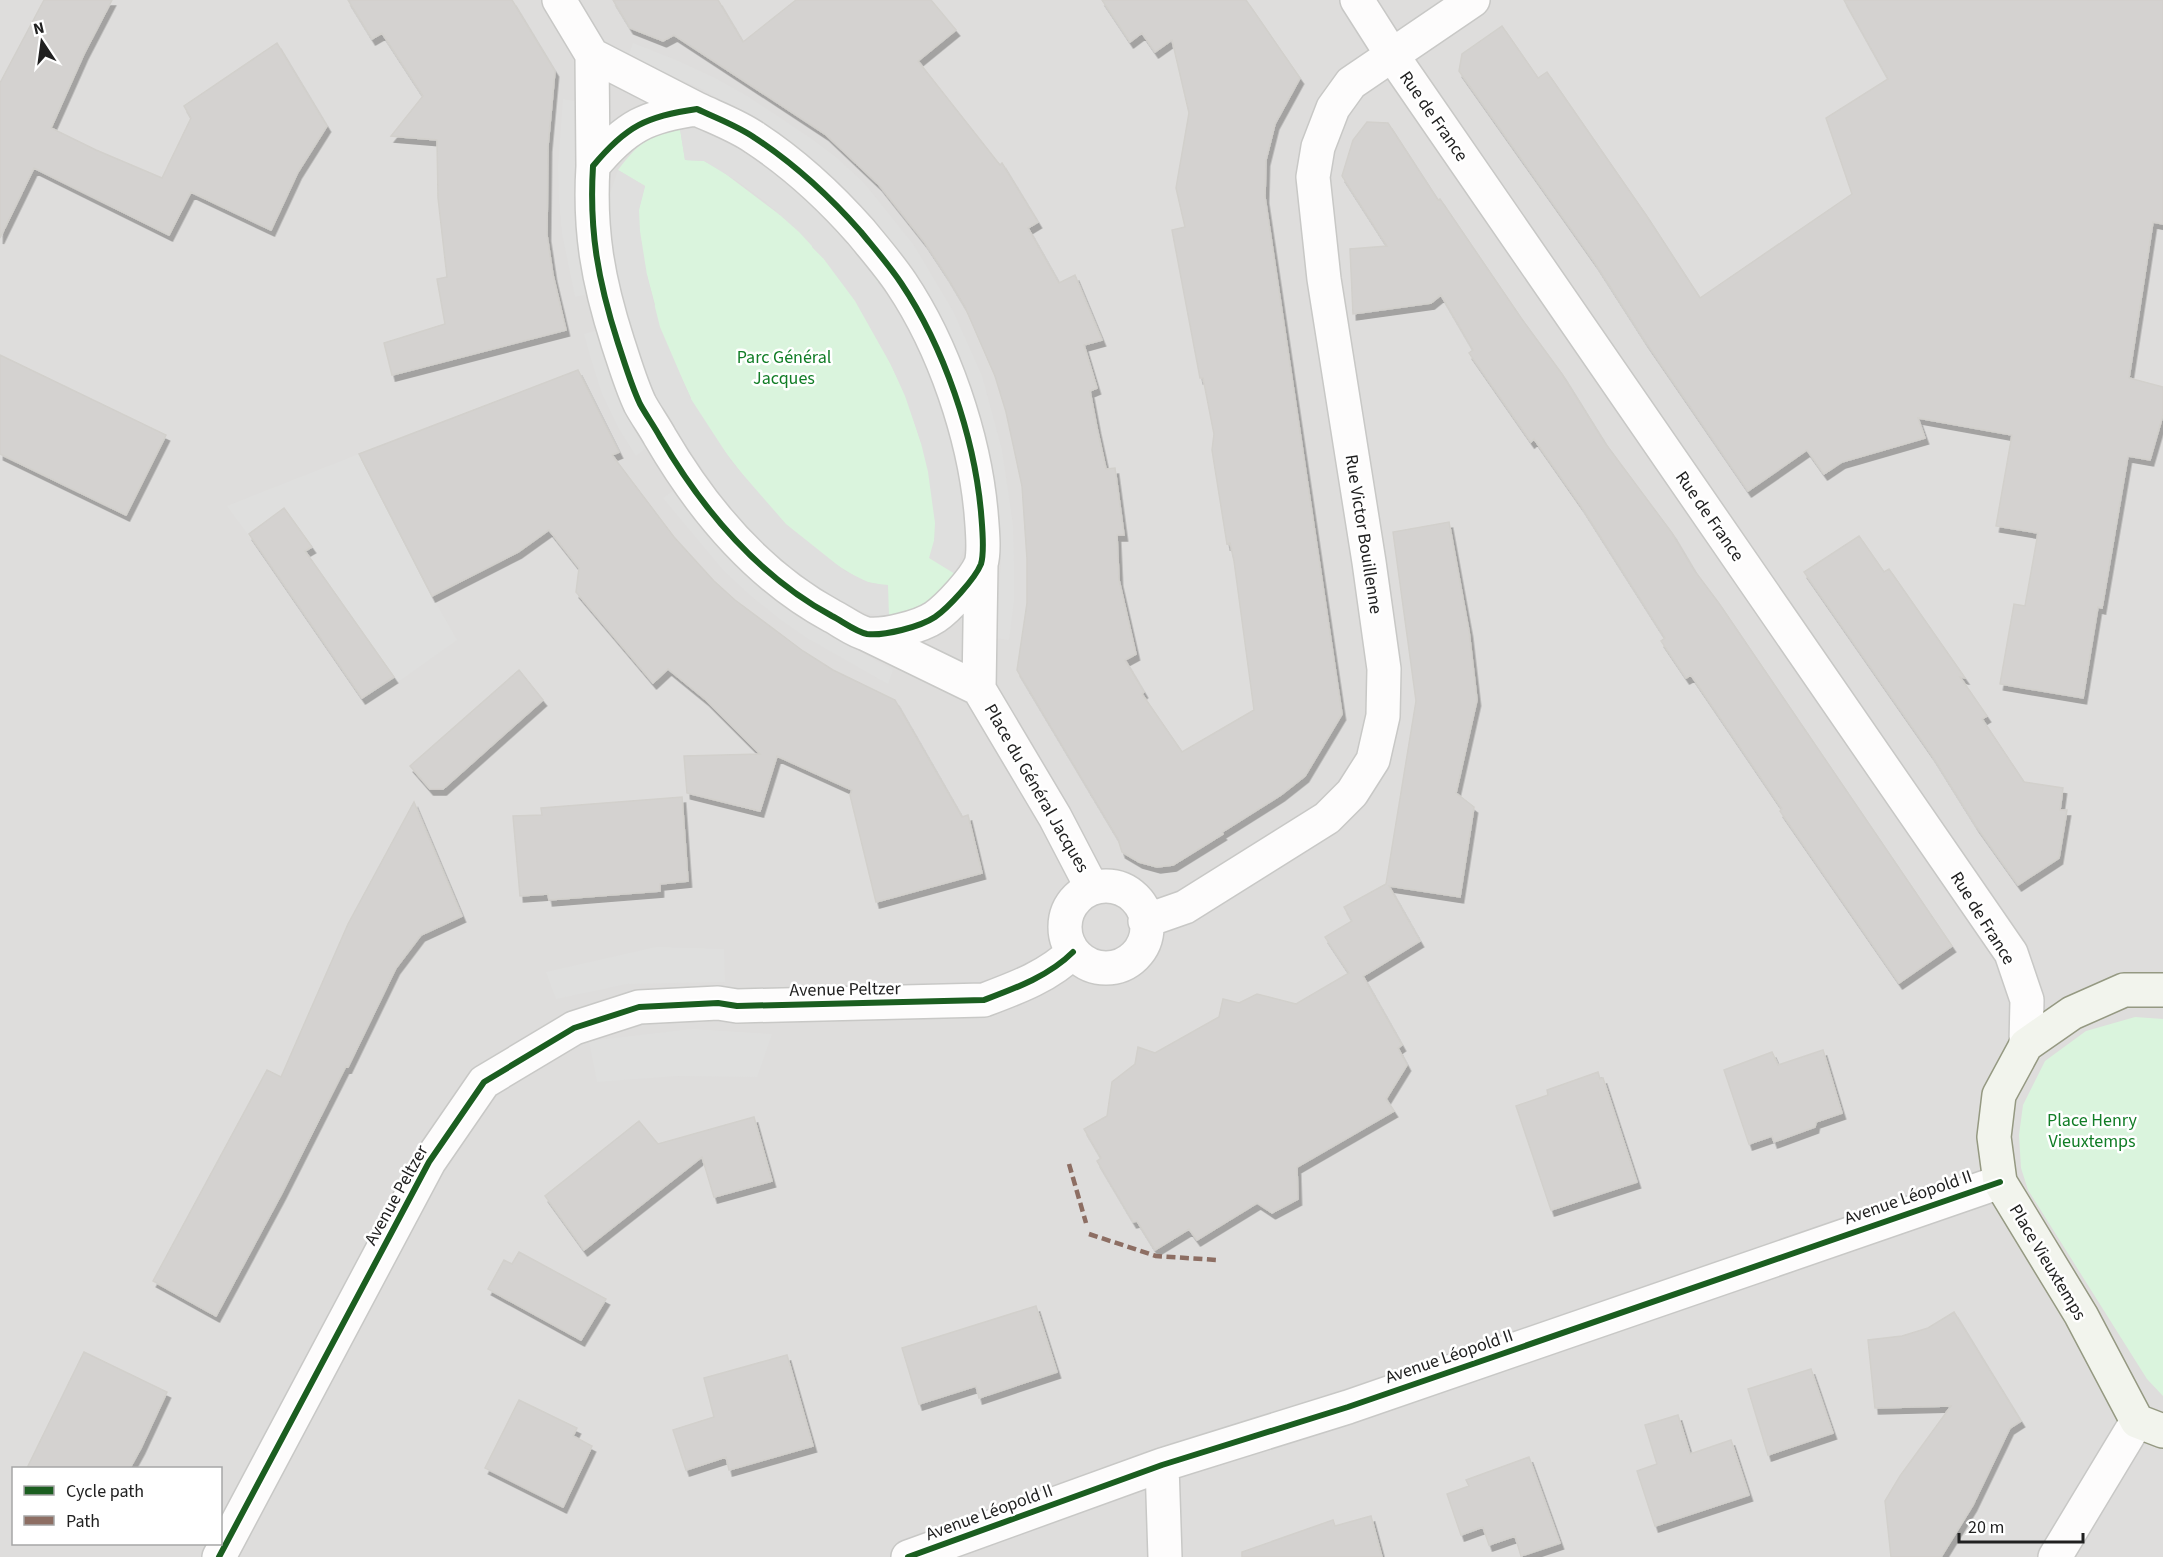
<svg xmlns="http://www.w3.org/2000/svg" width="2163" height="1557" font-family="'Source Sans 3',sans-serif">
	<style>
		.residential { fill: #dedddc; fill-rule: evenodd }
		.park { fill: #daf4dd }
		.parking { fill: #dfdfde }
		.building { fill: #d4d2d0; stroke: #d2d0cc; stroke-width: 1.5; filter: url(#shadow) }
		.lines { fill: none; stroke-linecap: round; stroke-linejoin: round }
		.street-casing { stroke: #c8c8c6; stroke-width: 36 }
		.secondary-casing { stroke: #959982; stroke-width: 36 }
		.street { stroke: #fdfcfc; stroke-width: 33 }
		.secondary { stroke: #f2f4ed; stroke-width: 33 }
		.quiet { stroke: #8d6e63; stroke-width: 4.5; stroke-dasharray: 9 4.5; stroke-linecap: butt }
		.cycleway-casing { stroke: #fff; stroke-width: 10 }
		.cycleway { stroke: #1b5e20; stroke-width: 6 }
		.labels { text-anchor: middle; stroke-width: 5; stroke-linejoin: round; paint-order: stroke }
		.street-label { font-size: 18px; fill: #212121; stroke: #fff }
		.park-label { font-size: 18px; fill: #117d26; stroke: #fff }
	</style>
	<defs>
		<filter id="shadow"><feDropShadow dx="3.5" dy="6" stdDeviation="0" flood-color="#0004"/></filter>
	</defs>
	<rect width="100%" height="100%" fill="#efeeeb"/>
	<!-- residential -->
	<path class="residential" d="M0,0H2163V1557H0ZM14,1468H220V1544H14Z"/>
	<!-- park -->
	<path class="park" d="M680,129L685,160L704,161L719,169L780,215L820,210L812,247L823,258L878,279V338L906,396L921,443L958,467L935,523L934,543L955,574C939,598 917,611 889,616L878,584L863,581L832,562L751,532L727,505L750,484L716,440L693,455L691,398L675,364L631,335L655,305L647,275L608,230L639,209L645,186L618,170C637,145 648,135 680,129Z
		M2135,1017L2163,1019V1396L2147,1379L2028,1190L2021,1168L2019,1135L2023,1105L2045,1061L2086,1031Z"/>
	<!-- parking -->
	<path class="parking" d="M633,43L676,60L715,78L749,97L809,137L837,158L864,183L913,244L953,311L982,376L1002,450L1013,525L1014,564V601L1009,640L995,638L1001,563L999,526L988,453L979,416L873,222L849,195L821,168L762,123L700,88L628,57Z
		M563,99L579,102L574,197L576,230L588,294L575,297L562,233L559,199L558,167Z
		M680,129L708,130L721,134L754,156L803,195L820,210L856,251L892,302L905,322L934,385L958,467L964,510L966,542L955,574L929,558L935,537V523L928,472L921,443L905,396L891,365L855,301L823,258L799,232L763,200L737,181L704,161L685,160Z
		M618,170L645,186L639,210L640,231L647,275L660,327L691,399L732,462L786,524L845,571L870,583L888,585L889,616L870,614L845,605L812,585L764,545L727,505L664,412L646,375L631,335L615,274L608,210L609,197Z
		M598,330L647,447L636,456L618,427L602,394L591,359L584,334Z
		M359,454L432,596L457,640L367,704L363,697L305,551L311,546L284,508L249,533L268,560L297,541L268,562L227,506Z
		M673,491L693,518L731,559L787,608L840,641L893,670L888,684L807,638L781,620L751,596L723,570L663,498Z
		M656,947L724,949L725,982L627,984L556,999L546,972Z
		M692,1029L772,1034L757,1077L676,1076L597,1082L589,1041Z"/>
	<!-- building -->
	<path class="building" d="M44,0H112L84,54L51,128L96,150L162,178L191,118L184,106L277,43L327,126L298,172L271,230L191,192L169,235L34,168L0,238V83Z
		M348,0H512L555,71L548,146L547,235L553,275L566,330L392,375L384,343L445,324L437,279L447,277L438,198L437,140L391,136L423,96L382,33L372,39Z
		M613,0H718L743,42L796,0H931L956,30L918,61L1000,165L1002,163L1038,222L1028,228L1059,283L1075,275L1102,340L1084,345L1097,388L1090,391L1097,428L1106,469L1115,468L1124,535H1117L1119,580L1136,654L1125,660L1144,692L1142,694L1182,752L1254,710L1234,561L1230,543L1227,544L1212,450L1214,434L1203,378H1200L1172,230L1185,227L1176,188L1189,113L1172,40L1155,52L1142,33L1130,42L1102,0H1246L1300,78L1275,124L1266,160L1265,197L1342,714L1305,776L1281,795L1222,832L1223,834L1173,865L1157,867L1139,862L1122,852L1118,839L1017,670L1027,603V559L1022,486L1006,412L995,376L965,307L946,275L925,243L879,185L825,134L674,35L663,41L630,28Z
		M1844,0H2163V224L2153,222L2129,378L2163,387V415L2150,460L2128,456L2102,608L2098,607L2083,698L2000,684L2014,604L2025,606L2038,533L1996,526L2012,435L1918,418L1925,438L1842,462L1824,474L1807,450L1748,491L1645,341L1595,263L1459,71L1462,54L1502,26L1538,78L1547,72L1646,215L1700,298L1852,194L1826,118L1888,79Z
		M1367,122L1388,123L1438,200L1440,199L1521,318L1562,374L1605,443L1672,533L1694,570L1718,602L1952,946L1899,983L1780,811L1782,809L1691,675L1686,678L1661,641L1665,638L1581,506L1534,439L1531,442L1469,353L1473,350L1441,295L1431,303L1353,314L1350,249L1387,246L1342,176L1353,140Z
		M0,355L166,435L126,515L0,454Z
		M578,370L619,452L612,455L674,537L714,581L735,600L803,651L833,670L895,700L962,817L968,815L982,873L876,902L850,795L852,790L777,756L760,811L687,793L684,756L760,754L706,700L668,669L653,683L576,592L579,568L549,530L518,552L432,596L359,454Z
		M284,508L312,547L305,551L394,677L362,698L249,534Z
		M1449,522L1469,631L1477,700L1456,793L1474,807L1460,897L1389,886L1420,941L1363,976L1402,1045L1398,1048L1407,1065L1386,1099L1394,1111L1297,1167L1298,1199L1272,1213L1257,1203L1197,1240L1189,1229L1155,1250L1137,1221L1133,1222L1097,1161L1101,1158L1084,1129L1107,1116L1112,1082L1135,1064L1138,1047L1155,1053L1219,1017L1223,999L1239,1003L1257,994L1296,1004L1349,973L1325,937L1352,921L1344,907L1386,884L1416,701L1393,532Z
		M1859,536L1884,572L1889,569L1965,678L1960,677L1987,716L1982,719L2024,782L2063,788L2060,810H2067L2059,858L2018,885L1976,826L1931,754L1804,572Z
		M519,670L543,700L443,789H430L410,766Z
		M682,797L688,881L660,884V891L549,900L548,894L520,896L513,816L542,815L541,808Z
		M414,802L462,916L421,935L396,968L348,1067L346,1066L282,1193L216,1316L153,1281L267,1070L281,1077L348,924Z
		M1823,1050L1842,1113L1816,1122L1815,1127L1774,1142L1772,1136L1749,1144L1724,1070L1772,1052L1778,1065Z
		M1598,1072L1600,1079L1603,1078L1637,1182L1551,1210L1516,1106L1548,1095L1547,1090Z
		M754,1117L772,1181L714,1197L702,1157L584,1250L545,1196L639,1121L658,1144Z
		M519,1252L606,1299L581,1340L488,1289L504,1260L512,1264Z
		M1036,1306L1057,1372L979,1398L976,1386L919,1404L902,1348Z
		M1954,1312L2021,1421L2010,1428L1973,1505L1941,1557H1891L1885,1501L1900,1476L1951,1406L1875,1408L1868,1340L1902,1336L1928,1328Z
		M84,1352L167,1392L141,1448L130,1468H27Z
		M787,1355L813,1446L729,1470L726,1457L686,1470L673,1430L714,1417L704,1378Z
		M1811,1369L1833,1433L1768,1455L1748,1389Z
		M519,1400L577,1428L573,1436L592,1446L563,1507L485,1468Z
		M1678,1415L1690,1454L1731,1440L1749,1495L1655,1526L1637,1471L1657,1464L1645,1425Z
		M1529,1457L1560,1543L1521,1556L1515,1536L1489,1545L1483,1527L1461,1535L1447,1494L1469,1486L1466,1480Z
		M1371,1516L1382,1557H1242V1552L1333,1520L1335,1526Z"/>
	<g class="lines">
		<defs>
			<path id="street" d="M559,0L592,55L593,166
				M1357,0L1392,55L2011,953L2027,1000L2026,1045
				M592,55L697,109
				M697,109C716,118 738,126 755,138C793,163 831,198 861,232C874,248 889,265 901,283C944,347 974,436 981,512C982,526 985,551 981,564C975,579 948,608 935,617C920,627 884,636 867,634C856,632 842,621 832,616C758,576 702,509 660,437C654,426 646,415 640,404C631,385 625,364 618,343C598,281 589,231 593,166C626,126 647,116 697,109Z
				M866,634L979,689L1055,817L1092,888
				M979,689L981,564
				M1065 927a41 41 0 1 1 82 0a41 41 0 1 1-82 0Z
				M1145,921L1185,907L1327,818L1352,793L1373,760L1383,716L1384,669L1369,562L1324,279L1313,177L1318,147L1333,108L1351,83L1473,0
				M1162,1465L1165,1557
				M219,1557L429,1162L484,1082L574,1028L639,1007L718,1003L737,1006L984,1000C1016,988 1049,976 1073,952
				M908,1557L1162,1465L1348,1407L2000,1182
				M2055,1557L2137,1421"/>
			<path id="secondary" d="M2163,990H2124L2072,1013L2026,1045L1999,1095L1994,1137L2000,1182L2081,1315L2137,1421L2163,1431"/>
		</defs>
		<!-- street casing -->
		<use href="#street" class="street-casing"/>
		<!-- secondary casing -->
		<use href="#secondary" class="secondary-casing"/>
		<!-- street -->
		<use href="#street" class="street"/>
		<!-- secondary -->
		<use href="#secondary" class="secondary"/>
		<!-- quiet -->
		<path class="quiet" d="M1069,1164L1086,1223
			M1089,1234L1156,1256L1217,1260"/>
		<defs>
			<path id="cycleway" d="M697,109C716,118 738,126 755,138C793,163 831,198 861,232C874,248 889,265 901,283C944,347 974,436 981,512C982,526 985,551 981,564C975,579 948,608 935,617C920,627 884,636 867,634C856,632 842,621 832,616C758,576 702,509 660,437C654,426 646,415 640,404C631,385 625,364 618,343C598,281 589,231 593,166C626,126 647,116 697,109Z
				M219,1557L429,1162L484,1082L574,1028L639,1007L718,1003L737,1006L984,1000C1016,988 1049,976 1073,952
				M908,1557L1162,1465L1348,1407L2000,1182"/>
		</defs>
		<!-- cycleway casing -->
		<use href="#cycleway" class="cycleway-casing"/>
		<!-- cycleway -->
		<use href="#cycleway" class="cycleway"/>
	</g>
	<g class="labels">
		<!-- street labels -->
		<g class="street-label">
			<text transform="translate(1434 116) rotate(55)" y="6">Rue de France</text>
			<text transform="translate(1710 516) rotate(55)" y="6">Rue de France</text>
			<text transform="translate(1364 534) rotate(81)" y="6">Rue Victor Bouillenne</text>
			<text transform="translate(1037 788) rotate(60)" y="6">Place du Général Jacques</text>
			<text transform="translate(1983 918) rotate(58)" y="6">Rue de France</text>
			<text transform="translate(845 989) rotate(-1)" y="6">Avenue Peltzer</text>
			<text transform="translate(396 1195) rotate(-61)" y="6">Avenue Peltzer</text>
			<text transform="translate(1908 1197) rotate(-19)" y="6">Avenue Léopold II</text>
			<text transform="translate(2048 1262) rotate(59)" y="6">Place Vieuxtemps</text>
			<text transform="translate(1449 1356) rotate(-19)" y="6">Avenue Léopold II</text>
			<text transform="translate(989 1512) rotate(-20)" y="6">Avenue Léopold II</text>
		</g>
		<!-- park labels -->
		<g class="park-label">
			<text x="784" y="363">Parc Général<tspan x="784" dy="21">Jacques</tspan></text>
			<text x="2092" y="1126">Place Henry<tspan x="2092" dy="21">Vieuxtemps</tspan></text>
		</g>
	</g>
	<!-- legend -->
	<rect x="12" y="1467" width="210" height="78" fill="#ffffff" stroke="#a6a6a6" stroke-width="1.5"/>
	<rect x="24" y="1486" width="30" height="9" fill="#1b5e20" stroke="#a6a6a6" stroke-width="1.5"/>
	<text x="66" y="1497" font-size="18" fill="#212121">Cycle path</text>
	<rect x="24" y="1516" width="30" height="9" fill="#8d6e63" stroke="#a6a6a6" stroke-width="1.5"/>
	<text x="66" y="1527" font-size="18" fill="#212121">Path</text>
	<!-- north arrow -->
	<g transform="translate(42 42) rotate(347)" stroke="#ffffff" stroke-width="4.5" paint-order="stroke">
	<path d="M0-4.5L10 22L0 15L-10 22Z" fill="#212121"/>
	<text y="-9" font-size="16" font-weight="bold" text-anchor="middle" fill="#212121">N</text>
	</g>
	<!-- scale -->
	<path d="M1959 1533v9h124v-9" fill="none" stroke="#212121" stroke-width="3"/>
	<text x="1968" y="1533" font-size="18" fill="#212121" stroke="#ffffff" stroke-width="4.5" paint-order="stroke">20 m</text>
</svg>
